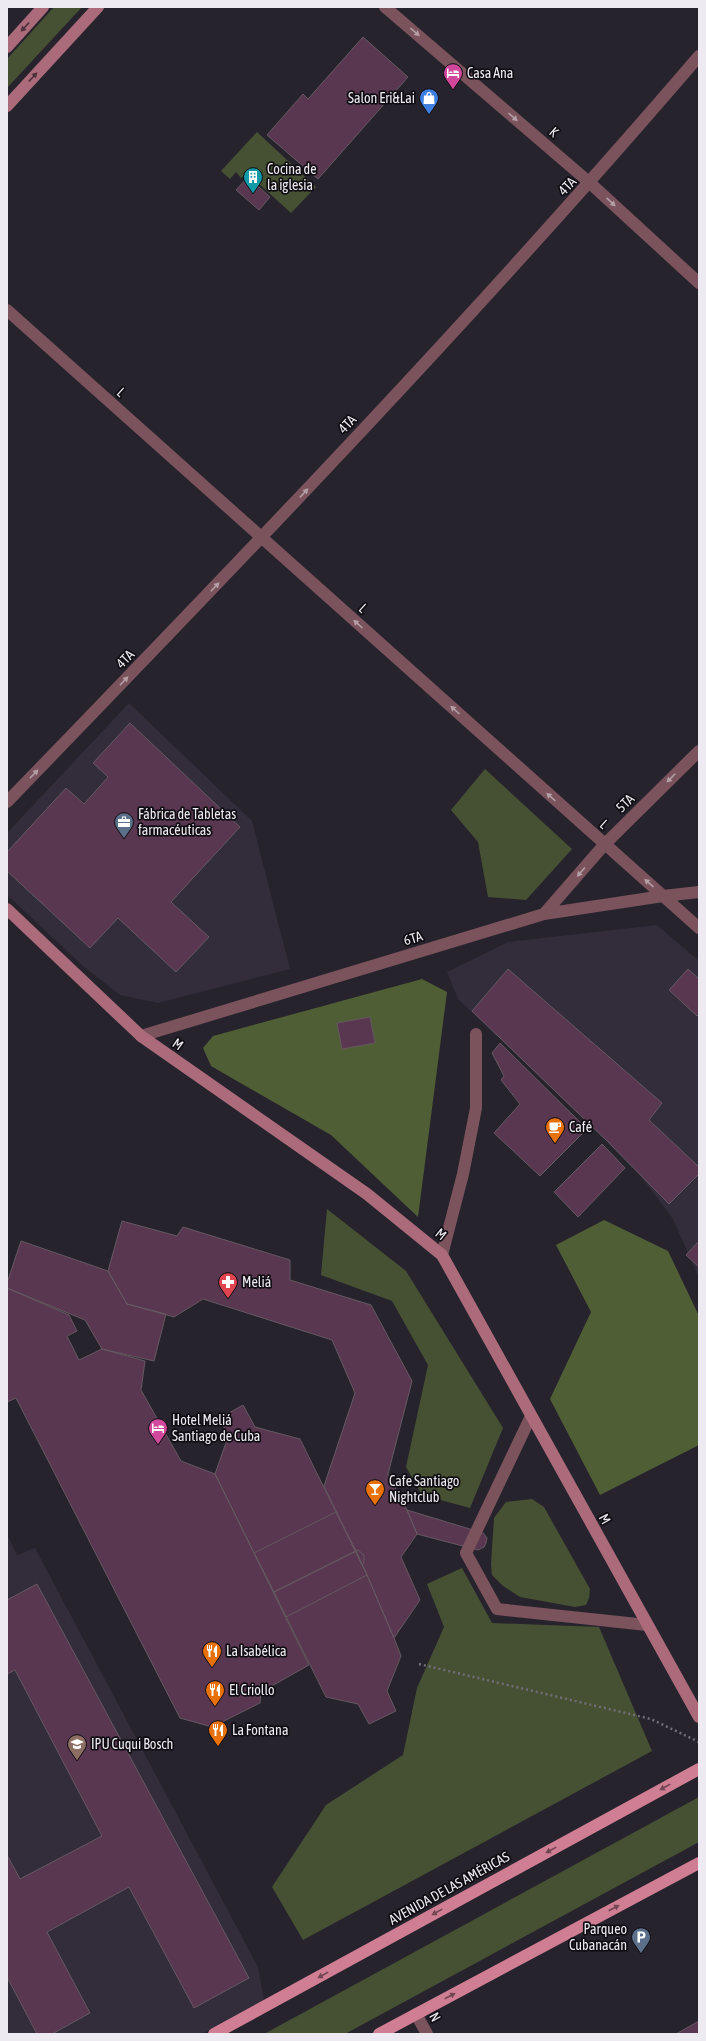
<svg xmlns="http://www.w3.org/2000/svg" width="706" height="2041" font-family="'Asap Condensed',sans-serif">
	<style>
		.built { fill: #322c3b }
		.green { fill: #465133 }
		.forest { fill: #505e36 }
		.building { fill: #5a3750; stroke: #645961 }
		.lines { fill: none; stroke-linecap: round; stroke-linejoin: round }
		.path { stroke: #716e77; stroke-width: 2.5; stroke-dasharray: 2 3; stroke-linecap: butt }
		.lane { stroke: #7b535c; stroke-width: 12 }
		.street { stroke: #7b535c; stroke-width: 12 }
		.secondary { stroke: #ab6b7b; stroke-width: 12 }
		.primary { stroke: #d07e93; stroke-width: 12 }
		.oneway { fill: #4d333c }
		.oneway2 { fill: #b49fa6 }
		.oneway3 { fill: #704652 }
		.labels { text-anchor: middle; stroke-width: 3.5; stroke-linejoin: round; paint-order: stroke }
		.poi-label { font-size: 14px; fill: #edebf1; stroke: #0f0d12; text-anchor: start }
		.street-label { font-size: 14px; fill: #edebf1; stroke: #0f0d12 }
	</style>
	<rect width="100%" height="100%" fill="#27232d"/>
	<!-- built -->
	<path class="built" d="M129,703L252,821L290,969L158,1003L120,995L83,966L7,895V833Z
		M657,925L699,961V1278L673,1219L633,1166L458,999L447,972L508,942Z
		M7,1534L17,1555L35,1548L258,1967L264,2001L202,2034H7Z"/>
	<!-- green -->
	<path class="green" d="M54,7H82L7,88V59Z
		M257,132L316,187L291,213L247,173L241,178L236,172L230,179L221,171Z
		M485,769L572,849L526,900L488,897L478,842L451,810Z
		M327,1209L406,1271L503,1428L470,1508L422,1495L406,1467L428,1365L392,1301L321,1275Z
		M532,1499L544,1507L590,1589L589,1598L586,1605L575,1607L520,1597L503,1586L492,1575L491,1564L494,1518L506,1502Z
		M462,1568L492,1623L599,1627L652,1751L303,1940L272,1887L326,1805L403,1755L417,1688L444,1627L427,1584Z
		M699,1797V1842L345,2034H264Z"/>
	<!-- forest -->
	<path class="forest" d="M422,979L447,992L418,1217L331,1135L211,1066L203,1048L213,1036Z
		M604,1220L668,1251L699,1316V1445L600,1495L550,1399L591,1312L556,1245Z"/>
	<!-- building -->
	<path class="building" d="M363,37L408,77L318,179L267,135L303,94L308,99Z
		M248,177L270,197L259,210L236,190Z
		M130,723L240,827L171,902L209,937L176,972L118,918L90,948L7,871V852L66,788L84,804L108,777L93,763Z
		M508,969L662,1103L649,1120L699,1167V1174L669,1204L607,1141L472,1011Z
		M688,969L699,979V1014L697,1016L669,990Z
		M370,1017L375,1043L342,1049L337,1023Z
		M500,1043L587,1129L540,1176L494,1133L520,1104L501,1080L504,1076L492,1053Z
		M602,1144L625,1168L578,1217L554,1192Z
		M122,1221L177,1236L183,1227L290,1260V1280L371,1305L412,1381L388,1474L407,1510L417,1534L401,1557L420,1600L394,1638L367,1575L324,1486L355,1393L332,1340L203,1299L174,1317L127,1304L108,1271Z
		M21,1241L108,1271L127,1304L166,1314L154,1361L102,1349L85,1320L7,1288V1283Z
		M699,1241V1267L686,1255Z
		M7,1288L69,1315L77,1331L67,1336L79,1360L102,1349L145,1361L141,1390L181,1461L215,1474L309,1665L261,1692L260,1703L212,1727L180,1718L16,1398L7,1402Z
		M243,1405L255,1427L300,1439L367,1575L394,1638L401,1656L387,1691L396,1711L369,1724L358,1704L326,1697L215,1474L228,1437L220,1418Z
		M407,1510L483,1533L487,1538L486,1543L484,1547L478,1550L417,1534Z
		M336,1512L356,1551L274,1592L254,1553Z
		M358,1550L364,1555V1563L362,1565L356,1551Z
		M356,1551L367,1575L286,1617L274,1592Z
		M37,1584L249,1978L194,2008L129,1887L47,1932L90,2013L52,2034H37L7,1977V1855L20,1879L102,1836L15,1670L7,1674V1600Z
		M699,2021V2034H676Z"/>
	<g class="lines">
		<!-- path -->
		<path class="path" d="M419,1664L651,1719L699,1742"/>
		<!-- lane -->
		<path class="lane" d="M442,1255L463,1174L476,1108V1034
			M531,1416L466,1553L497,1609L647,1625"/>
		<!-- street -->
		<path class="street" d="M385,7L590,183L699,283
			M7,310L699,928
			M7,802C243,558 478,314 699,56
			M544,914L604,845L699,751
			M141,1036L544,914L663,896L699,892
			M416,2014L427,2034"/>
		<!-- secondary -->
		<path class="secondary" d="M7,47L43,7
			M7,106L98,7
			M7,909L141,1036L367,1194L442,1255L699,1717"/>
		<!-- primary -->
		<path class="primary" d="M214,2034L699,1769
			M379,2034L699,1863"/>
	</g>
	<!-- one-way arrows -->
	<defs><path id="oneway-solid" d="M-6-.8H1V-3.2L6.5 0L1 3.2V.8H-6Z"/></defs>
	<g class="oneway">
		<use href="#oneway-solid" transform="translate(25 27) rotate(133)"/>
		<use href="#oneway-solid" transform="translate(33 77) rotate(-47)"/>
	</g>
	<g class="oneway2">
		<use href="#oneway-solid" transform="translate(415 32) rotate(41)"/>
		<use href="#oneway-solid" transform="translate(513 117) rotate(41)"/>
		<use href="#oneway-solid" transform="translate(611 202) rotate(43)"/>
		<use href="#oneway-solid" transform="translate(304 493) rotate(-47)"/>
		<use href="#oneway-solid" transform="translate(215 587) rotate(-46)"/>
		<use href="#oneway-solid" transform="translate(358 624) rotate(-138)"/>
		<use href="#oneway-solid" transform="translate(124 681) rotate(-46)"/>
		<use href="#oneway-solid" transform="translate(455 710) rotate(-138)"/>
		<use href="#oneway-solid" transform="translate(34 774) rotate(-46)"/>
		<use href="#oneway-solid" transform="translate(671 778) rotate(135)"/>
		<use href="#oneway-solid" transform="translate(551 797) rotate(-138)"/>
		<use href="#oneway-solid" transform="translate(581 872) rotate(131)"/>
		<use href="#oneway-solid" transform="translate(649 883) rotate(-139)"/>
	</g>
	<g class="oneway3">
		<use href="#oneway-solid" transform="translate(665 1787) rotate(151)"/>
		<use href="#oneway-solid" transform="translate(551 1850) rotate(151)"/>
		<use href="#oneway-solid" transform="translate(614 1908) rotate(-28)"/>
		<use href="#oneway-solid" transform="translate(437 1912) rotate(151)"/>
		<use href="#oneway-solid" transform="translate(323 1975) rotate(151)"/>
		<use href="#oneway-solid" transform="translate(450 1996) rotate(-28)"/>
	</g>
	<!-- icons -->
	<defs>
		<symbol id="hotel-pin" viewBox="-11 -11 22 30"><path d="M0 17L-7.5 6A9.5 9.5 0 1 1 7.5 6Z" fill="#d1479c" stroke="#0f0d12"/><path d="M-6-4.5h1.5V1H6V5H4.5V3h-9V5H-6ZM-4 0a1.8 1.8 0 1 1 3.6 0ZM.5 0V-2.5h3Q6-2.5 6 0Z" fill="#fff"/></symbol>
		<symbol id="shop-pin" viewBox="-11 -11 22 30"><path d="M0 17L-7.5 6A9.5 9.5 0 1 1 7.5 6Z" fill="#3f7fe0" stroke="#0f0d12"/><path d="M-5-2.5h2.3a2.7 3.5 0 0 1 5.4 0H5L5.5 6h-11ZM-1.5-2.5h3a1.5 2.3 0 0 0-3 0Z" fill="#fff"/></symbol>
		<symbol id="building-pin" viewBox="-11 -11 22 30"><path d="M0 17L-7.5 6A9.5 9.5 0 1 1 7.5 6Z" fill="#0f9aa8" stroke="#0f0d12"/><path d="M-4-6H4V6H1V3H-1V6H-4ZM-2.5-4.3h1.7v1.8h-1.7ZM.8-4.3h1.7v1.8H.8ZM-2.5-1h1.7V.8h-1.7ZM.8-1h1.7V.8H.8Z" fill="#fff"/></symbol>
		<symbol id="office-pin" viewBox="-11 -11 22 30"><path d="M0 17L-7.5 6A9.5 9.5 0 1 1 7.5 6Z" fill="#5c6f8a" stroke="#0f0d12"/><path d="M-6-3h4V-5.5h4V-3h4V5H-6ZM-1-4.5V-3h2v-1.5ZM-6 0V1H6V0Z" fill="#fff"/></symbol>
		<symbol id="cafe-pin" viewBox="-11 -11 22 30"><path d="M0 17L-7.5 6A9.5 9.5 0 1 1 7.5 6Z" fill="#e8710a" stroke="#0f0d12"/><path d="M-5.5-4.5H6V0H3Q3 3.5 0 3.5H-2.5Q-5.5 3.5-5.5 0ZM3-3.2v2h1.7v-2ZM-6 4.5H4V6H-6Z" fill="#fff"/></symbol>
		<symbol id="pharmacy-pin" viewBox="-11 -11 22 30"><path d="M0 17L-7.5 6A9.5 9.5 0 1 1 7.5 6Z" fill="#e0444e" stroke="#0f0d12"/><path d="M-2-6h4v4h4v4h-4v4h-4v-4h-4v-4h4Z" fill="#fff"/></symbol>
		<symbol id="bar-pin" viewBox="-11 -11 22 30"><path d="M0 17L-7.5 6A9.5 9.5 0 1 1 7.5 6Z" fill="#e8710a" stroke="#0f0d12"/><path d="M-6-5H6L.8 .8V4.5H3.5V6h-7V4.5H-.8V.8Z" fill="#fff"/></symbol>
		<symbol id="restaurant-pin" viewBox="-11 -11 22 30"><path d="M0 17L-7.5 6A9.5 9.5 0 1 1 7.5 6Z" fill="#e8710a" stroke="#0f0d12"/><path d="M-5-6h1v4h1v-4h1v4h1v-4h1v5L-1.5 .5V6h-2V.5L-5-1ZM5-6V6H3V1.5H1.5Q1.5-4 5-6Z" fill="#fff"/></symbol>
		<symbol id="school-pin" viewBox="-11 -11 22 30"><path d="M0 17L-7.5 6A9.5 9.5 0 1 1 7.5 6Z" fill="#8d6e63" stroke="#0f0d12"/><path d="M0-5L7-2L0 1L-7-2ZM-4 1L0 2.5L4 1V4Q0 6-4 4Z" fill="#fff"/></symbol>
		<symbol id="parking-pin" viewBox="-11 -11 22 30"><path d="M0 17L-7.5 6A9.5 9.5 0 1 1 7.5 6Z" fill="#5c6f8a" stroke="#0f0d12"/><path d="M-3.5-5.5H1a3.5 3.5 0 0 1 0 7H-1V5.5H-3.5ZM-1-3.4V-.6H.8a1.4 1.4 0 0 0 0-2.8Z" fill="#fff"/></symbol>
	</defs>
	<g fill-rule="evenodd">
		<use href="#hotel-pin" x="442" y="62" width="22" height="30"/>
		<use href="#shop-pin" x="418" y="87" width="22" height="30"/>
		<use href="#building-pin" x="242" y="166" width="22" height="30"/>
		<use href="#office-pin" x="113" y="811" width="22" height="30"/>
		<use href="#cafe-pin" x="544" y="1116" width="22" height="30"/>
		<use href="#pharmacy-pin" x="217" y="1271" width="22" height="30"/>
		<use href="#hotel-pin" x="147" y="1417" width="22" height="30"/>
		<use href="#bar-pin" x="364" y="1478" width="22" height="30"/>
		<use href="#restaurant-pin" x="201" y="1640" width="22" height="30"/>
		<use href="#restaurant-pin" x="204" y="1679" width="22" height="30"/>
		<use href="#restaurant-pin" x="207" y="1719" width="22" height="30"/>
		<use href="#school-pin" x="66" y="1733" width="22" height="30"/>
		<use href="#parking-pin" x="630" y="1926" width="22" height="30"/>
	</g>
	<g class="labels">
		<!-- poi labels -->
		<g class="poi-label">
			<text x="467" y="78">Casa Ana</text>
			<text x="415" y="103" text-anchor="end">Salon Eri&amp;Lai</text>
			<text x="267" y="174">Cocina de<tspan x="267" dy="16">la iglesia</tspan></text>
			<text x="138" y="819">Fábrica de Tabletas<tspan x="138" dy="16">farmacéuticas</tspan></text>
			<text x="569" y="1132">Café</text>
			<text x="242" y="1287">Meliá</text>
			<text x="172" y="1425">Hotel Meliá<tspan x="172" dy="16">Santiago de Cuba</tspan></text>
			<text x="389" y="1486">Cafe Santiago<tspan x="389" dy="16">Nightclub</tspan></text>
			<text x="226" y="1656">La Isabélica</text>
			<text x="229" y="1695">El Criollo</text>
			<text x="232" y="1735">La Fontana</text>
			<text x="91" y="1749">IPU Cuqui Bosch</text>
			<text x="627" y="1934" text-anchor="end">Parqueo<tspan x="627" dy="16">Cubanacán</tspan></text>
		</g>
		<!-- street labels -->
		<g class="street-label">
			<text transform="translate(554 132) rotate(41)" y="5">K</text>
			<text transform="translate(567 186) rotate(-47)" y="5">4TA</text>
			<text transform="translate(121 392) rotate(42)" y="5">L</text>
			<text transform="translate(347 424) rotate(-47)" y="5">4TA</text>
			<text transform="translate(363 608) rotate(42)" y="5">L</text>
			<text transform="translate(125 659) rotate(-46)" y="5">4TA</text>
			<text transform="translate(625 803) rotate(-45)" y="5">5TA</text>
			<text transform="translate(604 824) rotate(42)" y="5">L</text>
			<text transform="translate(413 938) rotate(-17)" y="5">6TA</text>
			<text transform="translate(178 1044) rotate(35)" y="5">M</text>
			<text transform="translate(441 1234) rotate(39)" y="5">M</text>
			<text transform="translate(605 1519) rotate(61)" y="5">M</text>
			<text transform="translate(449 1888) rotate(-29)" y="5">AVENIDA DE LAS AMÉRICAS</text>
			<text transform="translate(435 2017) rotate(61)" y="5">N</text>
		</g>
	</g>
	<!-- border -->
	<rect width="706" height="2041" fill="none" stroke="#edebf1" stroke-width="16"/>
</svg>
